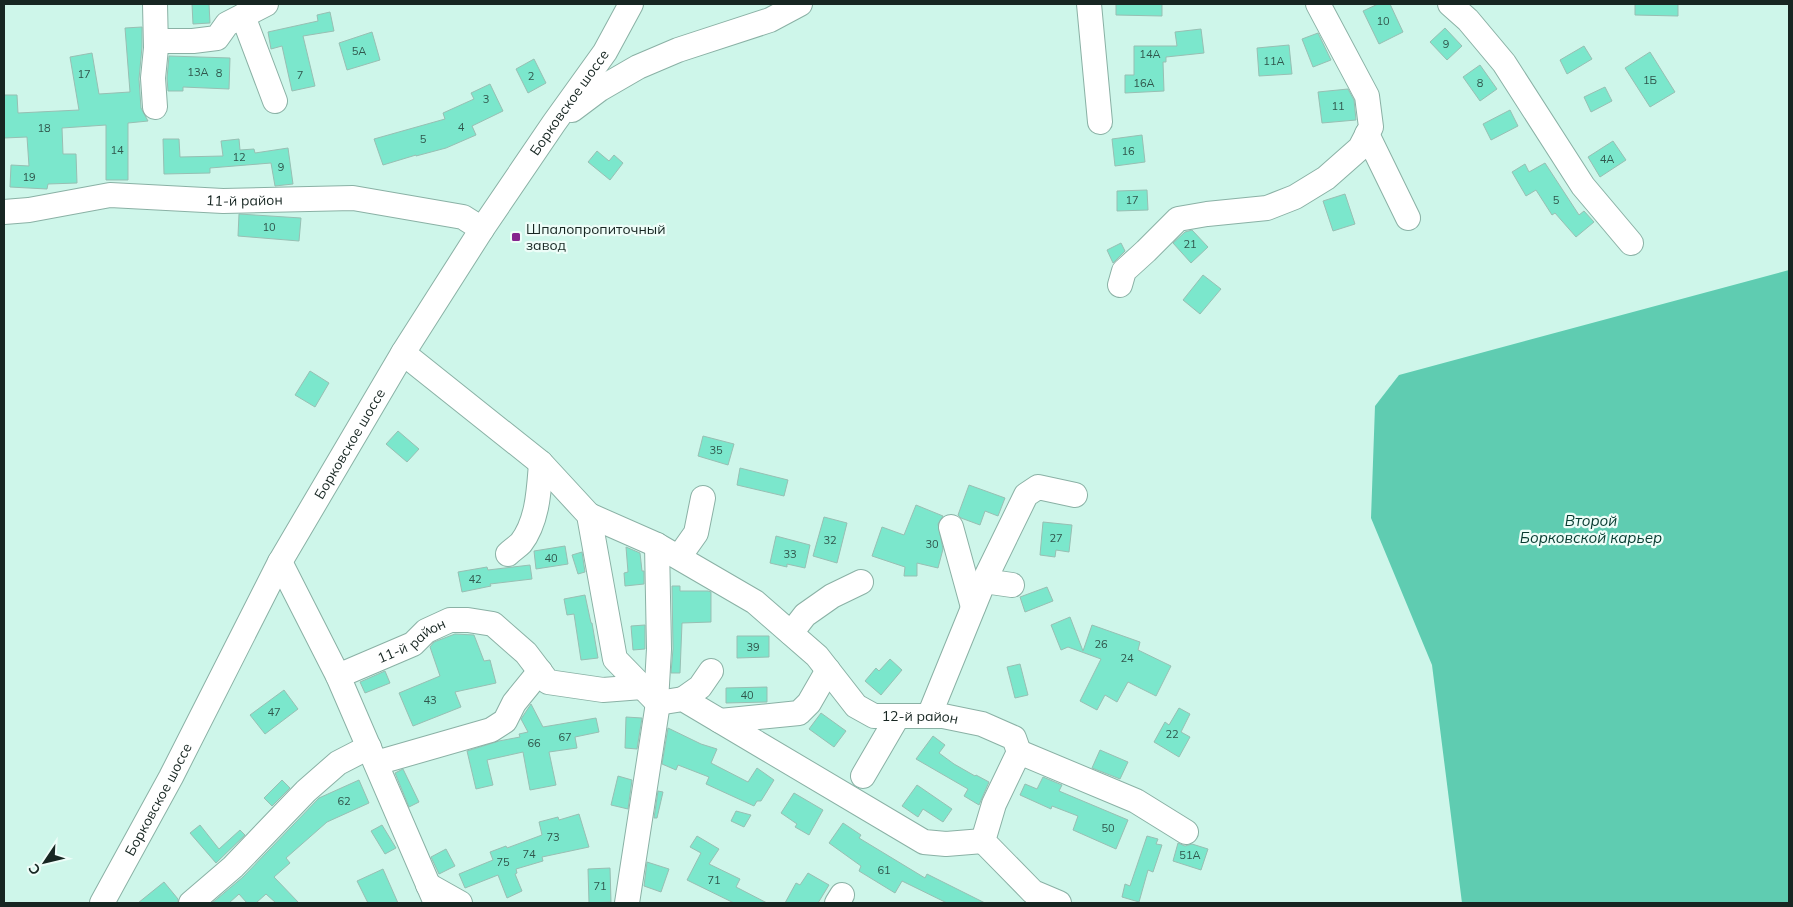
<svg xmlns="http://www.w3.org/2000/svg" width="1793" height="907" font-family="Mulish,sans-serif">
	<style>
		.water { fill: #5fccb1 }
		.building { fill: #7be7cc; stroke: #98bfb3 }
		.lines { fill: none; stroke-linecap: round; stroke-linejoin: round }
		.minor-casing { stroke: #8ab1a5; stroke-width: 26 }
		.minor { stroke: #fff; stroke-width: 24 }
		.poi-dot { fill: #86248e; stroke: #edfdf8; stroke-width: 2 }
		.labels { text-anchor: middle; stroke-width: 4.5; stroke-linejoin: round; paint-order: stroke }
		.number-label { font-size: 11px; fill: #30564c }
		.street-label { font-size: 14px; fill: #172622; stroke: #edfdf8 }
		.poi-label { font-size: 14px; fill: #172622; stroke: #edfdf8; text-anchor: start }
		.water-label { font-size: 15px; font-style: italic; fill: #073b30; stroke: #edfdf8 }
	</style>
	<rect width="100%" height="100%" fill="#cef6ea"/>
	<!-- water -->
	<path class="water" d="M1789,270V903H1462L1432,665L1371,518L1375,406L1399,375Z"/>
	<!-- building -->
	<path class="building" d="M192,4H209L210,23L193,24Z
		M1116,4H1162V16L1116,15Z
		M1378,4H1390L1403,32L1379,44L1363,11Z
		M1635,4H1678V16L1635,15Z
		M330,12L334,31L303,36L315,86L292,91L282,46L271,49L268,32L318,21L317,15Z
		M142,27V47L139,79L141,108L148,121L128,123V180H106V125L62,128L63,154H76L77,183L48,184L47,189L10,187L11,165L29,166L27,137L4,138V95H17L18,113L79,110L70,57L92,53L99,94L130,92L125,28Z
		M1445,28L1462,46L1447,60L1430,42Z
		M1201,29L1204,53L1166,57V62H1163L1164,91L1125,93V75H1134V46H1177L1175,32Z
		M372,32L380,60L347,70L339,43Z
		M1318,33L1331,60L1313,67L1302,39Z
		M1289,45L1292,74L1259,76L1257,48Z
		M1584,46L1592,59L1567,74L1560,60Z
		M1650,52L1675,92L1650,107L1625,68Z
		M169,56L230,58L229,89L183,87V91H168L167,78Z
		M534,59L546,83L528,93L516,69Z
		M1480,65L1497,89L1480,101L1463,77Z
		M490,84L503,111L472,126L476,135L446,148L416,156V155L383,165L374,139L445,119L443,113L474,99L471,93Z
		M1605,87L1612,101L1591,112L1584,97Z
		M1348,89L1354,100L1356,120L1322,123L1318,92Z
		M1510,110L1518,126L1491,140L1483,124Z
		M1142,135L1145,162L1115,166L1112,139Z
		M163,139H179L180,157L223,156L221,141L239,139L240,150L254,149L255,153L288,148L293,184L275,186L271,163L210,168V173L164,174Z
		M1613,141L1626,160L1600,177L1588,157Z
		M597,151L609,161L614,155L623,163L610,180L588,162Z
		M1545,163L1579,215L1584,211L1594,222L1576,237L1555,213L1552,215L1536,190L1526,196L1512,172L1525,164L1529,172Z
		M1147,190L1148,210L1117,211V191Z
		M1345,194L1355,224L1333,231L1323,201Z
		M239,214L301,218L299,241L238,236Z
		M1192,230L1208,247L1191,263L1173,243L1185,232Z
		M1121,243L1125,251L1113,263L1107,250Z
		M1203,275L1221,289L1200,314L1183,300Z
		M310,371L329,383L315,407L295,395Z
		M398,431L419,449L407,462L386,444Z
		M703,436L734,444L728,465L698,456Z
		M740,468L788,480L784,496L737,485Z
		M969,485L1005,498L998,516L985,511L980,525L961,518L958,515Z
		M916,505L943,516L938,524L943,549L938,568L917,563V576H904L905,567L872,556L882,527L904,535Z
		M824,517L847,523L837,563L813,556Z
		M1043,522L1072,525L1069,552L1056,550L1055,557L1040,555Z
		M776,536L810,545L805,568L787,564V567L770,563Z
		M565,546L568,564L536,569L534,551Z
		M626,547L640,553L642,571H644V584L625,586L624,573L628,572Z
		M582,552L585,572L578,574L572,555Z
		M530,565L532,579L490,584L491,586L462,592L458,572L487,567L488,570Z
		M672,586H680V591H708L711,592V622L682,623L680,673H671L673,649Z
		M1047,587L1053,601L1025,612L1020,597Z
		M585,595L591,623H592L598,658L581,660L574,614L567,615L564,599Z
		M1070,617L1083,651L1092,625L1140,642L1138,650L1171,666L1156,696L1128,682L1117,702L1105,695L1097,710L1080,701L1101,659L1068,647L1061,650L1051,625Z
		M645,625V649L633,650L631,626Z
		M455,634L474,635L484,661L490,660L496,683L455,692L461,707L413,726L399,693L440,676L430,647L434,642Z
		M737,636H769V657L737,658Z
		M890,659L902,670L881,695L865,681L876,668L879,671Z
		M1020,664L1028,695L1015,698L1007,667Z
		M385,671L390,683L365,693L360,682Z
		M767,687V702L726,703V688Z
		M284,690L298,709L265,734L250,715Z
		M531,704L543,727L596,718L599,732L575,737L577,748L549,752L556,785L530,790L523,752L487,760L493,785L476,789L467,751L499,741L520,737L519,734L528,732L521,719Z
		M1179,708L1190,714L1181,732L1190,737L1179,757L1154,742L1165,722L1169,725Z
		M821,713L846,731L834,747L809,729Z
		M626,717L642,718L637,749L625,748Z
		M668,728L701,744L717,749L711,763L748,782L757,768L774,780L761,801H757L754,806L706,784L709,777L678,765L676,770L662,764Z
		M933,736L945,745L939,753L954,764L975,776L976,775L989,782L979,805L964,796L968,789L916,759Z
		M1100,750L1128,762L1120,779L1092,768Z
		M403,769L419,802L409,807L395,773Z
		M618,776L632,780L628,809L611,805Z
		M1043,777L1062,785L1059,791L1128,820L1116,849L1073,830L1078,816L1052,806L1051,809L1020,795L1025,784L1037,789Z
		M282,780L290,788L272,806L264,798Z
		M359,780L369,803L327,822L286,858L290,863L274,877L299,903H276L266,894L256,903H247L239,894L229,903H212L243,877L319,798Z
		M917,785L952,809L943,822L923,809L918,817L902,806Z
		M658,791L663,792L657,818H654Z
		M794,793L823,810L809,835L795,827L797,824L781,813Z
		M736,811L751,815L744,827L731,821Z
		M579,814L589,847L542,857L543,861L516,869L517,873L515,874L522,891L507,898L498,875L465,888L459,874L493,860L490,852L506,846L507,848L542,835L539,822L558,817L559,820Z
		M843,823L861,835L859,838L925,878L927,874L985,903H947L902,881L895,893L859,871L861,866L829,843Z
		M200,825L219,849L240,830L245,835L216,863L190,833Z
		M382,825L396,848L385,854L371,831Z
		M697,836L719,849L709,864L740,879L736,887L767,903H734L687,880L701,853L690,847Z
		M1147,836L1158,839L1156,844L1162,845L1153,872L1148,870L1139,902L1122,897L1125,884L1130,886Z
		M1178,843L1185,846L1192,844L1208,849L1201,870L1173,861Z
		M446,849L455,866L439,874L431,857Z
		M647,862L669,869L661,892L644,886Z
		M610,868L611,902L589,903L588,869Z
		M383,869L398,903H368L357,881Z
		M808,873L829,885L818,903H785L796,883L800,885Z
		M164,882L178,899V903H138Z"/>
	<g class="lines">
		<defs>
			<g id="minor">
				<path d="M155,4L156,48L153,78L155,107"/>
				<path d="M1089,4L1100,122"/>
				<path d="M1450,4L1468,20L1504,63L1583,186L1631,243"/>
				<path d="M243,16L275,101"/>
				<path d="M156,41H193L217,38L227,24L266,4"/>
				<path d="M572,110L600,89L638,67L678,50L770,20L800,4"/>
				<path d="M1367,134L1408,218"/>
				<path id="s1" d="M4,212L29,210L110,195L223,201L353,198L463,217L482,229"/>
				<path d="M1120,285L1124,271L1146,251L1178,219L1207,214L1267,208L1295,197L1326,178L1360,148L1371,127L1367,96L1318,4"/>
				<path d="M403,353L541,463L589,515L615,659L658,703L627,903"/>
				<path id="s2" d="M589,515L657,545L755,602L817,656L856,706L874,716H943L982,724L1014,738L1019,752L994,804L983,841L1033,892L1059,903"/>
				<path d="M951,527L973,607"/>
				<path d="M508,554C512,550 517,547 521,543C538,521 539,489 541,463"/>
				<path d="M679,557L696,533L703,498"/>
				<path d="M280,562L338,676L436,903"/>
				<path d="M984,581L1012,585"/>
				<path d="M791,633L805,615L832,596L861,582"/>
				<path id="s3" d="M338,676L413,644L426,631L450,620H468L493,624L526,653L548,682L603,690L642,687"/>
				<path d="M683,699L700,687L711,671"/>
				<path d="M656,702L659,649L657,545"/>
				<path d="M658,703L683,699L924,842L946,844L983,841"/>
				<path d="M929,716L984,581L1026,495L1038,487L1075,495"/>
				<path d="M720,721L799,713L809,703L828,670"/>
				<path d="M1019,752L1136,801L1186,832"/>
				<path d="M376,763L491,730L505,721L514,703L540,671"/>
				<path d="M863,776L898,716"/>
				<path d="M428,885L460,903"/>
				<path id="s4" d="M102,903L171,777L280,562L403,353L482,229L554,123L605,52L631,4"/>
				<path d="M191,903L233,867L306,791L338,763L369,747"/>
				<path d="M837,903L842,895"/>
			</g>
		</defs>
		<!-- minor casing -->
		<use href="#minor" class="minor-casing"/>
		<!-- minor -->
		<use href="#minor" class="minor"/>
	</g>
	<!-- markers -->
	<rect class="poi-dot" x="511" y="232" width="10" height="10" rx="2.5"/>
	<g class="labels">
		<!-- number labels -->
		<g class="number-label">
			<text x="1383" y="25">10</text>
			<text x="1446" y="48">9</text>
			<text x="359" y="55">5А</text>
			<text x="1150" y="58">14А</text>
			<text x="1274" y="65">11А</text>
			<text x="198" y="76">13А</text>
			<text x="219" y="77">8</text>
			<text x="84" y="78">17</text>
			<text x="300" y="79">7</text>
			<text x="531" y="80">2</text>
			<text x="1650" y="84">1Б</text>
			<text x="1144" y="87">16А</text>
			<text x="1480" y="87">8</text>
			<text x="486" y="103">3</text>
			<text x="1338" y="110">11</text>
			<text x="461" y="131">4</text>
			<text x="44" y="132">18</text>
			<text x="423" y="143">5</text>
			<text x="117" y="154">14</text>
			<text x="1128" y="155">16</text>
			<text x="239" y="161">12</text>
			<text x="1607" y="163">4А</text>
			<text x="281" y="171">9</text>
			<text x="29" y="181">19</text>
			<text x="1132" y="204">17</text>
			<text x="1556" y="204">5</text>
			<text x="269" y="231">10</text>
			<text x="1190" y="248">21</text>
			<text x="716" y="454">35</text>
			<text x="1056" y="542">27</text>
			<text x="830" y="544">32</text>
			<text x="932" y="548">30</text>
			<text x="790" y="558">33</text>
			<text x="551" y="562">40</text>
			<text x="475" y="583">42</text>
			<text x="1101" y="648">26</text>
			<text x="753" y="651">39</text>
			<text x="1127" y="662">24</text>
			<text x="747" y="699">40</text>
			<text x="430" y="704">43</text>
			<text x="274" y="716">47</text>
			<text x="1172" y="738">22</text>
			<text x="565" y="741">67</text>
			<text x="534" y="747">66</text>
			<text x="344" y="805">62</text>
			<text x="1108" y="832">50</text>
			<text x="553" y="841">73</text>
			<text x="529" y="858">74</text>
			<text x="1190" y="859">51А</text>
			<text x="503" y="866">75</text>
			<text x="884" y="874">61</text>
			<text x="714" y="884">71</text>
			<text x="600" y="890">71</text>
		</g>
		<!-- street labels -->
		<g class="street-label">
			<text dy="5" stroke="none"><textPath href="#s4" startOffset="928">Борковское шоссе</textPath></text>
			<text dy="5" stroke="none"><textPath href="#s1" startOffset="242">11-й район</textPath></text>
			<text dy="5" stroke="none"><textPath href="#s4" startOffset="522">Борковское шоссе</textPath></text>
			<text dy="5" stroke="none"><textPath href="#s3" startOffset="82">11-й район</textPath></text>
			<text dy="5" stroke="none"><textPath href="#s2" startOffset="400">12-й район</textPath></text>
			<text dy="5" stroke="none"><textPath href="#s4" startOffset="118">Борковское шоссе</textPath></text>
		</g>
		<!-- poi labels -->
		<g class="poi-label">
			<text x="526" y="234">Шпалопропиточный<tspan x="526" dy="16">завод</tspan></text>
		</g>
		<!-- water labels -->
		<g class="water-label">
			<text x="1591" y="526">Второй<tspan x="1591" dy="17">Борковской карьер</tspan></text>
		</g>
	</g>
	<!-- border -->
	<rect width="1793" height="907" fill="none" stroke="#172622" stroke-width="10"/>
	<!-- north arrow -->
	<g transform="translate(45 862) rotate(235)" stroke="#edfdf8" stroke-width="4" paint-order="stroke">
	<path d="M0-4L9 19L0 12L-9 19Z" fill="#172622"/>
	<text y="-8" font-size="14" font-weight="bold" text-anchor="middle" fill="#172622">С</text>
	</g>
</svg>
